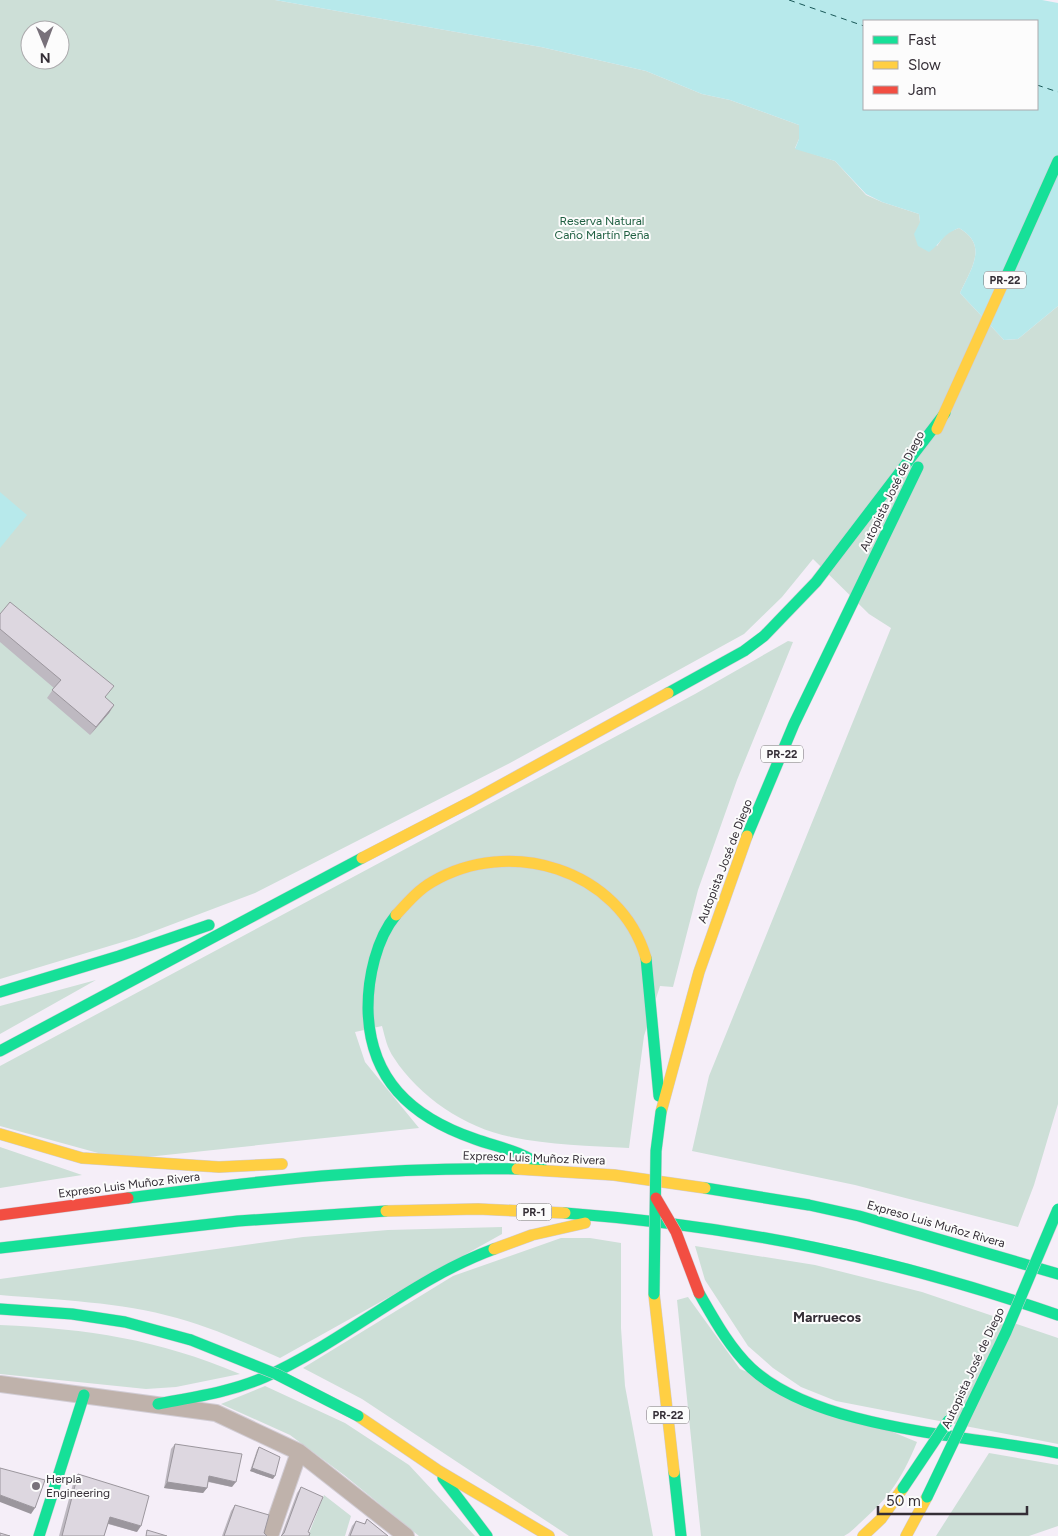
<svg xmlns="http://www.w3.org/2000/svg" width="1058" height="1536" font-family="Figtree,sans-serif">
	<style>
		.green { fill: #cddfd7; fill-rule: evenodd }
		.water { fill: #b7e9eb; fill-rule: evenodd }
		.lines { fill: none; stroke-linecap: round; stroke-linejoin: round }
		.ferry { stroke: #185757; stroke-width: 1; stroke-dasharray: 6 5; stroke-linecap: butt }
		.street-casing { stroke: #d1ccd4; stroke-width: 18 }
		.fast-casing { stroke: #d1ccd4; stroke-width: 12 }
		.slow-casing { stroke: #d1ccd4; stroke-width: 12 }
		.jam-casing { stroke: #d1ccd4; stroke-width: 12 }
		.street { stroke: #bfb2ab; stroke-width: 16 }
		.fast { stroke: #16e098; stroke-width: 11 }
		.slow { stroke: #ffcf43; stroke-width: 11 }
		.jam { stroke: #f24e42; stroke-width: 11 }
		.fast-bridge-casing { stroke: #d1ccd4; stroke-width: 12; stroke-linecap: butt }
		.jam-bridge-casing { stroke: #d1ccd4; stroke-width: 12; stroke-linecap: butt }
		.fast-bridge { stroke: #16e098; stroke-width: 11 }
		.jam-bridge { stroke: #f24e42; stroke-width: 11 }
		.wall { fill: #beb9c1 }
		.shaded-wall { fill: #9b969d }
		.building { fill: #ddd7e0; stroke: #9b969d }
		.poi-dot { fill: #78717a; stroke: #fcfcfc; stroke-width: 2 }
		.labels { text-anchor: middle; stroke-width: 4; stroke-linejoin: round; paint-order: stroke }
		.shield { fill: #fcfcfc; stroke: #706c71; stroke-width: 1 }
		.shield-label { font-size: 11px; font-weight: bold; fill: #342e36 }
		.park-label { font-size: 12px; fill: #1f5f41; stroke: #fcfcfc }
		.street-label { font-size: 12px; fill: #342e36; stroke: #fcfcfc }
		.poi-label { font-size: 12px; fill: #342e36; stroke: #fcfcfc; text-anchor: start }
		.neighbourhood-label { font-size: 14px; font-weight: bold; fill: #342e36; stroke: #fcfcfc }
	</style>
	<rect width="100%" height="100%" fill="#f5eef8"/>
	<!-- green -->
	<path class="green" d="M0,0H275L541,47L646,71L702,94L730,100L799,125V139L795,148L835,161L866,195L882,202L919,214L920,222L937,246L946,233L959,228C989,245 971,269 960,293L1004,340L1018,339L1058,306V1104L1034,1185L1018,1227L855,1185L692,1151L709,1076L891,628L869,614L813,559L782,597L744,634L510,763L255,893L136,938L0,979ZM30,30H60V60H30Z
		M788,641L793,642L737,780L698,890L673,987L660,986L644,1036L629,1148C590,1146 550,1145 511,1137C466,1128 419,1097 394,1058C387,1048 385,1037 382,1026L355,1032L365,1062L419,1128L147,1157L109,1156L0,1126V1066L695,694Z
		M96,980L0,1034V1006Z
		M0,1147L82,1175L0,1188Z
		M502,1227V1234L280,1358C246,1343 213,1328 177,1318C120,1302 59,1300 0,1295V1279L303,1237L388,1230Z
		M561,1238H590L621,1243V1328L625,1386L653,1536H569L362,1399L303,1368L453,1276Z
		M695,1246L815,1265L922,1292L1058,1338V1444L836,1401L801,1387L773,1368L748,1346L705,1280Z
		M688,1297L740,1369L917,1442C898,1488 885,1501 849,1533L844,1536H701L677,1300Z
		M0,1325C89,1329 157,1339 240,1374L176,1387L146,1389L0,1374Z
		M265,1386L345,1423L409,1465L475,1536H419L344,1475L290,1435L221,1404Z
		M989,1453L1058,1465V1526L1029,1536H936Z
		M324,1495L351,1516L345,1536H308Z"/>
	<!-- water -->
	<path class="water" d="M275,0H1042L1058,3V306L1018,339L1004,340L960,293C971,269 989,245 959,228C941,235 943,242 929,252L918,246L914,234L920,222L919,214L882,202L866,194L835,161L795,149L799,139V125L730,100L702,94L646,71L541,47ZM864,21H1037V109H864Z
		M0,492L27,515L0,548Z"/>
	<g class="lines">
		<!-- ferry -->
		<path class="ferry" d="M789,0L864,26
			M1037,85L1058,92"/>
		<defs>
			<path id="street" d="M0,1384L216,1413L299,1452L406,1536
				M270,1536L299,1452"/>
			<path id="fast" d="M1006,277L1058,161
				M668,693L744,651L764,636L816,582L945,413
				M747,836L794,724L918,467
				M396,915C376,939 368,978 368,1008C369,1079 411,1117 475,1139C497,1147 522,1151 541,1166
				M646,958L659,1096
				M0,992L119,956L209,925
				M0,1051L362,858
				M705,1188L809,1205L859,1216L1058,1274
				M128,1198C257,1181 386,1166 517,1169
				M565,1213C739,1226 892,1258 1058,1315
				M0,1248L238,1221L386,1211
				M699,1293C714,1319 729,1347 751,1368C818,1430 969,1435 1058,1453
				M0,1309L72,1314L125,1322L191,1340
				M158,1404C194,1397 231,1392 265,1377C345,1341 412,1279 494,1249
				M674,1472L681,1536
				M443,1478L487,1536
				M39,1536L84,1395"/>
			<path id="slow" d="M937,429L1006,277
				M362,858L472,801L668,693
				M396,915C407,903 418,890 432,882C509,836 620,869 646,958
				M661,1112L699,972L747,836
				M0,1134L82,1158L219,1167L282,1164
				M517,1169L614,1175L705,1188
				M386,1211L478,1209L565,1213
				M494,1249L532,1235L585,1223
				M654,1294L674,1472
				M358,1416L439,1471L549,1536
				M863,1536L881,1519L903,1488
				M906,1536L927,1497"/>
			<path id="jam" d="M0,1215L128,1198"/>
		</defs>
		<!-- street casing -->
		<use href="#street" class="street-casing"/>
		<!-- fast casing -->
		<use href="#fast" class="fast-casing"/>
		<!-- slow casing -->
		<use href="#slow" class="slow-casing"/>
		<!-- jam casing -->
		<use href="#jam" class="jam-casing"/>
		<!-- street -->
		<use href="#street" class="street"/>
		<!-- fast -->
		<use href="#fast" class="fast"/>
		<!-- slow -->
		<use href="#slow" class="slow"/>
		<!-- jam -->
		<use href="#jam" class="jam"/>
		<defs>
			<path id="fast-bridge" d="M654,1294L656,1151L661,1112
				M191,1340L276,1374L358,1416
				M903,1488L948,1421
				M927,1497L1006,1332L1058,1209"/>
			<path id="jam-bridge" d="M656,1198L676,1232L699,1293"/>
		</defs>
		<!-- fast-bridge casing -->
		<use href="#fast-bridge" class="fast-bridge-casing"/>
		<!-- jam-bridge casing -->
		<use href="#jam-bridge" class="jam-bridge-casing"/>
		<!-- fast-bridge -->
		<use href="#fast-bridge" class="fast-bridge"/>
		<!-- jam-bridge -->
		<use href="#jam-bridge" class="jam-bridge"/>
	</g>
	<!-- wall -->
	<path class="wall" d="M0,614L114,705L109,713L90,735L47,698L54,688L0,642Z
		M175,1444L232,1487L208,1482L207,1488L203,1493L164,1488L171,1449Z
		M259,1447L273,1479L250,1471L257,1450Z
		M78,1474L137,1532L108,1524L104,1536H59L74,1480Z
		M301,1487L308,1532L281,1536L297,1493Z
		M235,1505L264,1533L267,1536H222L231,1511Z
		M367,1519L388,1536H348L352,1526L356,1521L364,1524Z"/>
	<!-- shaded-wall -->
	<path class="shaded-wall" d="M114,705L109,713L90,735L96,727Z
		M252,1468L275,1476L273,1479L250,1471Z
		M209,1476L236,1482L232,1487L206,1481Z
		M167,1482L207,1488L203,1493L164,1488Z
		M0,1495L35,1508L31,1514L0,1502Z
		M110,1517L141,1526L137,1532L106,1523Z"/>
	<!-- building -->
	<path class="building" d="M10,602L114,686L105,697L114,705L96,727L52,690L61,680L0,629V614Z
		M175,1444L242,1454L236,1482L209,1476L207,1488L167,1482Z
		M259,1447L280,1457L275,1476L252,1468Z
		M0,1468L45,1480L35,1508L0,1495Z
		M78,1474L149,1496L141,1526L110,1517L104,1536H62Z
		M301,1487L323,1497L308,1532L310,1533L309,1536H281L284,1533Z
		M235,1505L269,1515L264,1533L267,1536H224Z
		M367,1519L388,1536H350L356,1521L365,1524Z
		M147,1530L167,1536H146Z
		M0,1533L10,1536H0Z"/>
	<!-- markers -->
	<circle class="poi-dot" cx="36" cy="1486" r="5"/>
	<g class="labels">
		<!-- shield labels -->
		<g class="shield">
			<rect x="984" y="271.5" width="42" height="17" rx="4"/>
			<rect x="761" y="745.5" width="42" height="17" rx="4"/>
			<rect x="516.5" y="1203.5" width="35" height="17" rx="4"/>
			<rect x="647" y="1406.5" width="42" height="17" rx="4"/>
		</g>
		<g class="shield-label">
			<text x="1005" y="284">PR-22</text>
			<text x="782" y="758">PR-22</text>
			<text x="534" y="1216">PR-1</text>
			<text x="668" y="1419">PR-22</text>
		</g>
		<!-- park labels -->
		<g class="park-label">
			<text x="602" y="225">Reserva Natural<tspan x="602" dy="14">Caño Martín Peña</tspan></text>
		</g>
		<!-- street labels -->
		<g class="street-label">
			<text transform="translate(892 491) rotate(-64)" y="4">Autopista José de Diego</text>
			<text transform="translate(725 861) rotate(-69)" y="4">Autopista José de Diego</text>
			<text transform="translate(534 1158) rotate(2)" y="4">Expreso Luis Muñoz Rivera</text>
			<text transform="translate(129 1185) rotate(-7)" y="4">Expreso Luis Muñoz Rivera</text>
			<text transform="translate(936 1224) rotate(16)" y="4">Expreso Luis Muñoz Rivera</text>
			<text transform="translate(973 1368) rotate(-65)" y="4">Autopista José de Diego</text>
		</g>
		<!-- poi labels -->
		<g class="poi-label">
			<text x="46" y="1483">Herpla<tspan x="46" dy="14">Engineering</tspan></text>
		</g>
		<!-- neighbourhood labels -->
		<g class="neighbourhood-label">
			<text x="827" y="1322">Marruecos</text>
		</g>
	</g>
	<!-- legend -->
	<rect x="863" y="20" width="175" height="90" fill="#fcfcfc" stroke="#acaaad"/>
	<rect x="873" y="36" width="25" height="8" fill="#16e098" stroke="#acaaad"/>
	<text x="908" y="45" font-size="15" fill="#342e36">Fast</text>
	<rect x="873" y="61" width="25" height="8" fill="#ffcf43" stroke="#acaaad"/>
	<text x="908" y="70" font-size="15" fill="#342e36">Slow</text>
	<rect x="873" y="86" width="25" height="8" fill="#f24e42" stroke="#acaaad"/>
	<text x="908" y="95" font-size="15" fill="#342e36">Jam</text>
	<!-- north arrow -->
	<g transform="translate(45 45) rotate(179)"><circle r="24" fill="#fcfcfc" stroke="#acaaad"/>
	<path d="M0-4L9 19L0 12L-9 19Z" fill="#78717a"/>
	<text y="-8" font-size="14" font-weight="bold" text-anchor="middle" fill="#342e36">N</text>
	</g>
	<!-- scale -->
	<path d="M878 1506v8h149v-8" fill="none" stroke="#342e36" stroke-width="2.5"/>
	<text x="886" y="1506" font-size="15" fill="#342e36" stroke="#fcfcfc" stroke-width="4" paint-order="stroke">50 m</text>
</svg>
